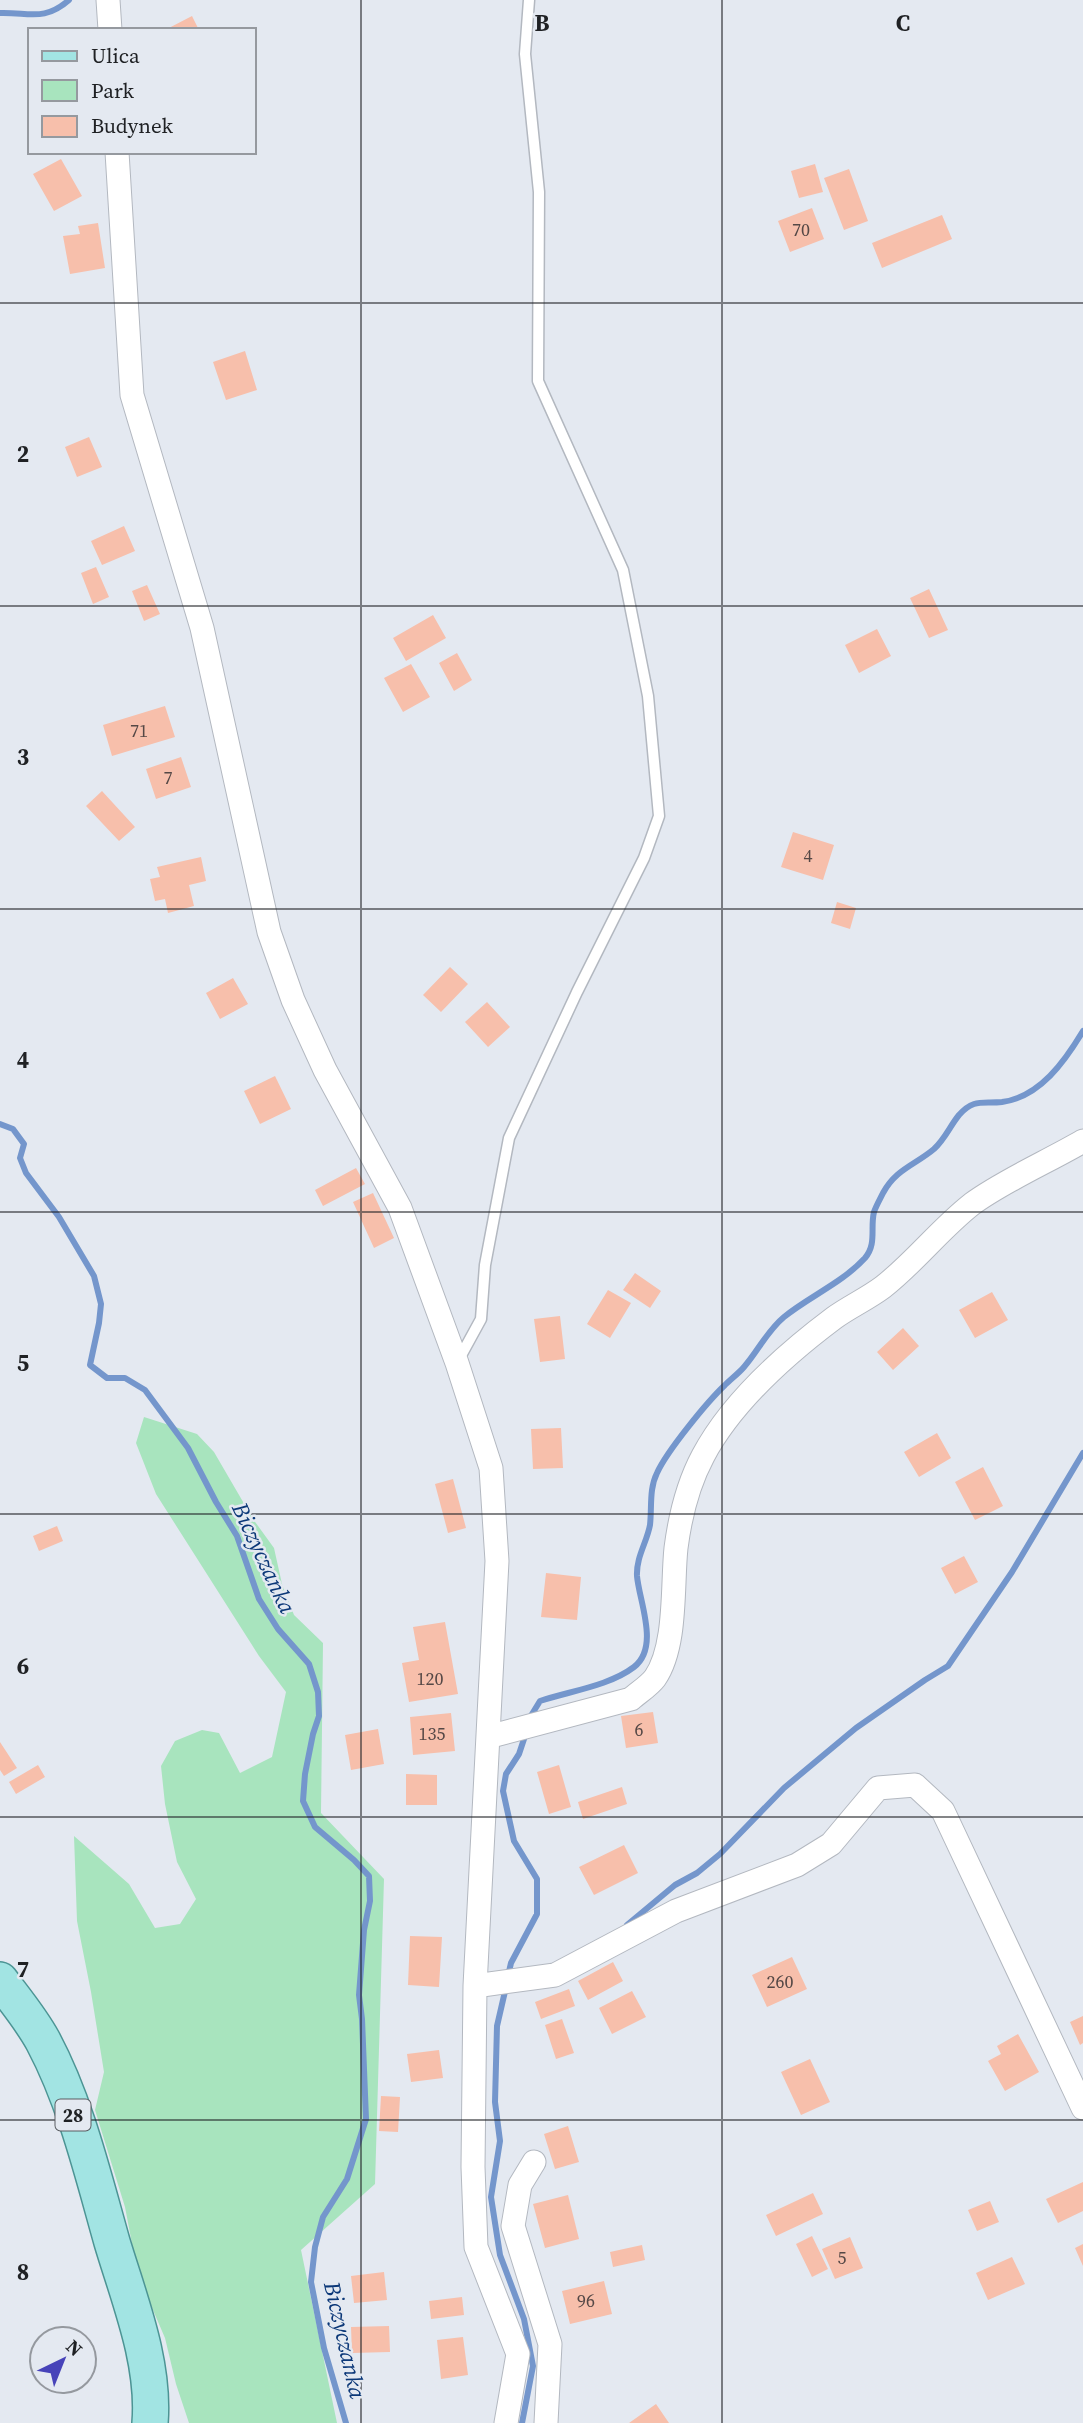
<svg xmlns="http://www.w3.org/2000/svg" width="1083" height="2423" font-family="'Source Serif 4',serif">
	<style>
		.green { fill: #a8e4be }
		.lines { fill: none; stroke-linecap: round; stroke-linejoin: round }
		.stream { stroke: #7496cc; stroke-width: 6 }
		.building { fill: #f7bfab }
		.service-casing { stroke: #b3b8c0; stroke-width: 13 }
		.minor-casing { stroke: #b3b8c0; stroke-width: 25 }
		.primary-casing { stroke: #4c9494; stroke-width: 38 }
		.service { stroke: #fff; stroke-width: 10 }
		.minor { stroke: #fff; stroke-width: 23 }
		.primary { stroke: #a2e4e3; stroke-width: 35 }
		.grid { fill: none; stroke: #1f2124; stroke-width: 2; stroke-opacity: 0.55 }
		.labels { text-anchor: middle; stroke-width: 5; stroke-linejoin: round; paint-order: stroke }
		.number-label { font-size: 18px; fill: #554846 }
		.shield { fill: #e4e9f1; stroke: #5a5d62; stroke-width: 2 }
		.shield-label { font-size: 19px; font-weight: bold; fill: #1f2124 }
		.water-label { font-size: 23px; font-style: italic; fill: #0c3878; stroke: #e4e9f1 }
		.grid-label { font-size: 23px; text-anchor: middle; font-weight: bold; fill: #1f2124; stroke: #e4e9f1; stroke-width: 5; stroke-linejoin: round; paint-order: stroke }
	</style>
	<rect width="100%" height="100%" fill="#e4e9f1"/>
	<!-- green -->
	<path class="green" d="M144,1417L197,1434L214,1452L253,1519L274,1548L282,1584L294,1615L323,1643L321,1813L384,1879L375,2184L301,2250L337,2423H189L176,2384L165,2338L138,2275L125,2207L95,2110L104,2072L91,1992L77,1921L74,1836L129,1884L155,1928L180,1924L196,1899L177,1862L165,1804L161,1766L175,1741L202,1730L219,1733L240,1773L272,1757L286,1692L259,1656L156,1494L136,1443Z"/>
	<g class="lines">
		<!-- stream -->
		<path class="stream" d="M0,13C29,12 44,22 69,0
			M0,1124L13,1129L24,1144L20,1158L26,1173L59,1217L94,1276L101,1304L99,1323L90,1365L107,1378H125L145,1390L188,1448L216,1502L237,1536L259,1599L278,1629L309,1664L318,1692L319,1716L313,1734L305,1774L303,1801L315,1827L354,1860L369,1876L370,1901L364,1930L359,1995L362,2019L366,2119L347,2179L323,2217L315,2247L311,2282L324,2348L346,2423
			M529,1719L540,1701C570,1691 609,1686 634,1667C660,1647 639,1601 637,1576C636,1557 647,1542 650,1525C652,1507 649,1489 657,1473C667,1451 707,1402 725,1385C731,1379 739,1373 744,1367C758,1351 767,1331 784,1317C810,1296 842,1283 865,1258C877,1244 870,1228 874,1212C876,1206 880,1199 883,1193C896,1169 915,1165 934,1149C945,1139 950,1126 959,1115C974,1098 983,1104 1002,1102C1040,1097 1065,1061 1083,1031
			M627,1925L675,1885L697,1873L720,1854L784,1788L856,1728L925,1680L948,1666L1012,1572L1083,1453
			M508,1976L511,1963L537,1914V1879L514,1841L503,1791L506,1774L519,1754L526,1733
			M506,1987L497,2026L495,2102L500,2141L491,2197L500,2255L524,2319L533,2366L522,2423"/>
	</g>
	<!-- building -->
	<path class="building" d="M192,16L199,30H165Z
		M61,159L82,196L54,211L33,174Z
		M815,164L823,192L799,198L791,171Z
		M849,169L868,221L844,230L824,178Z
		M812,208L824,239L790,252L778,221Z
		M942,215L952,239L882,268L872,243Z
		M98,223L105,268L70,274L63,236L80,234L78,226Z
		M245,351L257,390L226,400L213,362Z
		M89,437L102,467L77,477L65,447Z
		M124,526L135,551L102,565L91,541Z
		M96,567L109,597L93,604L81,573Z
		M147,585L160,614L144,621L132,591Z
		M929,589L948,630L929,638L910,598Z
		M433,615L446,638L406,661L393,638Z
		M877,629L891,656L859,673L845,645Z
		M457,653L472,680L454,691L439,663Z
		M411,664L430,697L403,712L384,678Z
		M165,706L175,737L112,756L103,725Z
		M181,757L191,787L156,799L146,769Z
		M102,791L135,827L119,841L86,806Z
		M793,832L834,845L823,880L781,867Z
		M201,857L206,881L189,885L194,906L168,913L165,899L155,901L150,879L160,877L157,867Z
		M837,902L856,908L850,929L831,923Z
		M450,967L468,984L441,1012L423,995Z
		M233,978L248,1004L220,1019L206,993Z
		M487,1002L510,1027L488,1047L465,1022Z
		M275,1076L291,1109L260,1124L244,1091Z
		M356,1168L365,1184L323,1206L315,1190Z
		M373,1193L394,1238L374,1248L353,1202Z
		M635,1273L661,1291L650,1308L623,1290Z
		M608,1290L631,1303L610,1338L587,1324Z
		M992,1292L1008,1320L975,1338L959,1310Z
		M560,1316L565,1359L540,1362L534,1319Z
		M903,1328L919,1346L893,1370L877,1352Z
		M561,1428L563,1468L533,1469L531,1429Z
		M937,1433L951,1458L919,1477L904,1452Z
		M983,1467L1003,1506L975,1520L955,1482Z
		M453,1479L466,1528L448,1533L435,1484Z
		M57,1526L63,1541L39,1551L33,1536Z
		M964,1556L978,1582L955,1594L941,1568Z
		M546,1573L581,1577L577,1620L541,1617Z
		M445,1622L458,1694L409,1702L402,1663L419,1660L413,1627Z
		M653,1712L658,1743L626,1748L621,1716Z
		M451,1713L455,1751L413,1755L410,1717Z
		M378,1729L384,1764L351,1770L345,1735Z
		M0,1742L17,1768L4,1776L0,1770Z
		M38,1765L45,1777L16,1794L9,1782Z
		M559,1765L571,1807L549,1814L537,1772Z
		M406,1774L437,1775V1805H406Z
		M622,1787L627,1804L583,1819L578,1802Z
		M624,1845L638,1873L594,1895L579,1867Z
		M410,1936L442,1937L439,1987L408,1985Z
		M792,1957L807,1989L767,2007L752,1975Z
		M613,1962L623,1981L588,2000L578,1981Z
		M569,1989L575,2006L541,2019L535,2002Z
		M632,1991L646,2017L612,2034L599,2008Z
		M1083,2016V2043L1080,2045L1070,2022Z
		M562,2019L574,2053L556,2059L545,2025Z
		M1018,2034L1039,2072L1005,2091L988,2061L1001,2054L997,2046Z
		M439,2050L443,2078L411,2082L407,2054Z
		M810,2059L830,2102L801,2115L781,2072Z
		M381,2096L400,2097L398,2132L379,2131Z
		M568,2126L579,2162L555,2169L544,2134Z
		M1083,2182V2211L1058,2223L1046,2199Z
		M813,2193L823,2214L776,2236L766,2215Z
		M568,2195L579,2239L545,2248L533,2204Z
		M990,2201L999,2222L977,2231L968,2210Z
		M812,2236L828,2269L812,2277L796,2244Z
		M850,2237L863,2268L835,2279L822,2249Z
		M1083,2244V2266L1075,2248Z
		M642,2245L645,2260L613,2267L610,2252Z
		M1012,2257L1025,2284L988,2300L976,2273Z
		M384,2272L387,2300L354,2303L351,2276Z
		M604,2281L612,2314L570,2324L562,2291Z
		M462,2297L464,2315L431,2319L429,2301Z
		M389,2326L390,2352L352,2353L351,2327Z
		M463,2337L468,2375L441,2379L437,2340Z
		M656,2404L669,2423H629Z"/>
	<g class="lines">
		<defs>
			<path id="service" d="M458,1361L481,1319L485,1265L509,1138L577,992L644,858L659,816L648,696L623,570L538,381L539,192L525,54L529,0"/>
			<path id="minor" d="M108,0L110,30
				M117,152L132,395L202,628L269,932L293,1000L325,1070L400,1208L457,1363L491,1468L497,1561L475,1986L473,2167L476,2247L518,2354L506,2423
				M488,1737L631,1699C639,1692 649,1686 655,1678C677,1646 672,1585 676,1548C680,1517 688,1484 703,1456C731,1403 786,1354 834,1318C849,1307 867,1299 883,1287C915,1262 940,1229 972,1204C1003,1181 1049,1161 1083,1141
				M475,1986L555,1975L676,1911L797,1865L831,1844L878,1788L915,1785L943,1811L1083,2108
				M534,2162L520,2185L513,2226L550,2344L546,2423"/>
			<path id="primary" d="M0,1980C15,2000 31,2019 43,2041C76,2103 93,2175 112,2242C129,2299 155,2362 150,2423"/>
		</defs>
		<!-- service casing -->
		<use href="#service" class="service-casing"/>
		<!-- minor casing -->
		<use href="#minor" class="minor-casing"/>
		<!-- primary casing -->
		<use href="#primary" class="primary-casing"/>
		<!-- service -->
		<use href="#service" class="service"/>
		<!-- minor -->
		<use href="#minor" class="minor"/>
		<!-- primary -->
		<use href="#primary" class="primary"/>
	</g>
	<!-- grid -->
	<path class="grid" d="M361,0V2423M722,0V2423M0,303H1083M0,606H1083M0,909H1083M0,1212H1083M0,1514H1083M0,1817H1083M0,2120H1083"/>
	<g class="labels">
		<!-- number labels -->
		<g class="number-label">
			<text x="801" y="236">70</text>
			<text x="139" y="737">71</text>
			<text x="168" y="784">7</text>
			<text x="808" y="862">4</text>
			<text x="430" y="1685">120</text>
			<text x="639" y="1736">6</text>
			<text x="432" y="1740">135</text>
			<text x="780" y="1988">260</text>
			<text x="842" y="2264">5</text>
			<text x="586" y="2307">96</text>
		</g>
		<!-- shield labels -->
		<rect class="shield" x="55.5" y="2099.5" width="35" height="31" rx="5"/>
		<g class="shield-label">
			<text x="73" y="2122">28</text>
		</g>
		<!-- water labels -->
		<g class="water-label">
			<text transform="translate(264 1558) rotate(65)" y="8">Biczyczanka</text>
			<text transform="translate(345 2340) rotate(77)" y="8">Biczyczanka</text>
		</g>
	</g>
	<g class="grid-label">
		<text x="542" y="31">B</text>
		<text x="903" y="31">C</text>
		<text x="23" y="462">2</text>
		<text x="23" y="765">3</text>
		<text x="23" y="1068">4</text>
		<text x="23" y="1371">5</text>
		<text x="23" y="1674">6</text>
		<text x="23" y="1977">7</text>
		<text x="23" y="2280">8</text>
	</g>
	<!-- legend -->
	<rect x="28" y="28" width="228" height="126" fill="#e4e9f1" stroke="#95999f" stroke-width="2"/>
	<rect x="42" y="51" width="35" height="10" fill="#a2e4e3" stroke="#95999f" stroke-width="2"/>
	<text x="91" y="63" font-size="21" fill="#1f2124">Ulica</text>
	<rect x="42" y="80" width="35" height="21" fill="#a8e4be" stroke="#95999f" stroke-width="2"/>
	<text x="91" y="98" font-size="21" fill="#1f2124">Park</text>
	<rect x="42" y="116" width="35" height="21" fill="#f7bfab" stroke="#95999f" stroke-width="2"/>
	<text x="91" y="133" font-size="21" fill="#1f2124">Budynek</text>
	<!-- north arrow -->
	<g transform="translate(63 2360) rotate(43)"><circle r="33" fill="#e4e9f1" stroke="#95999f" stroke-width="2"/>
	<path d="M0-5L12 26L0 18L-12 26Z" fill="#4743b9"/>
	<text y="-10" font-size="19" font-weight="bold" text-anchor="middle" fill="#1f2124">N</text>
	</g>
</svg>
